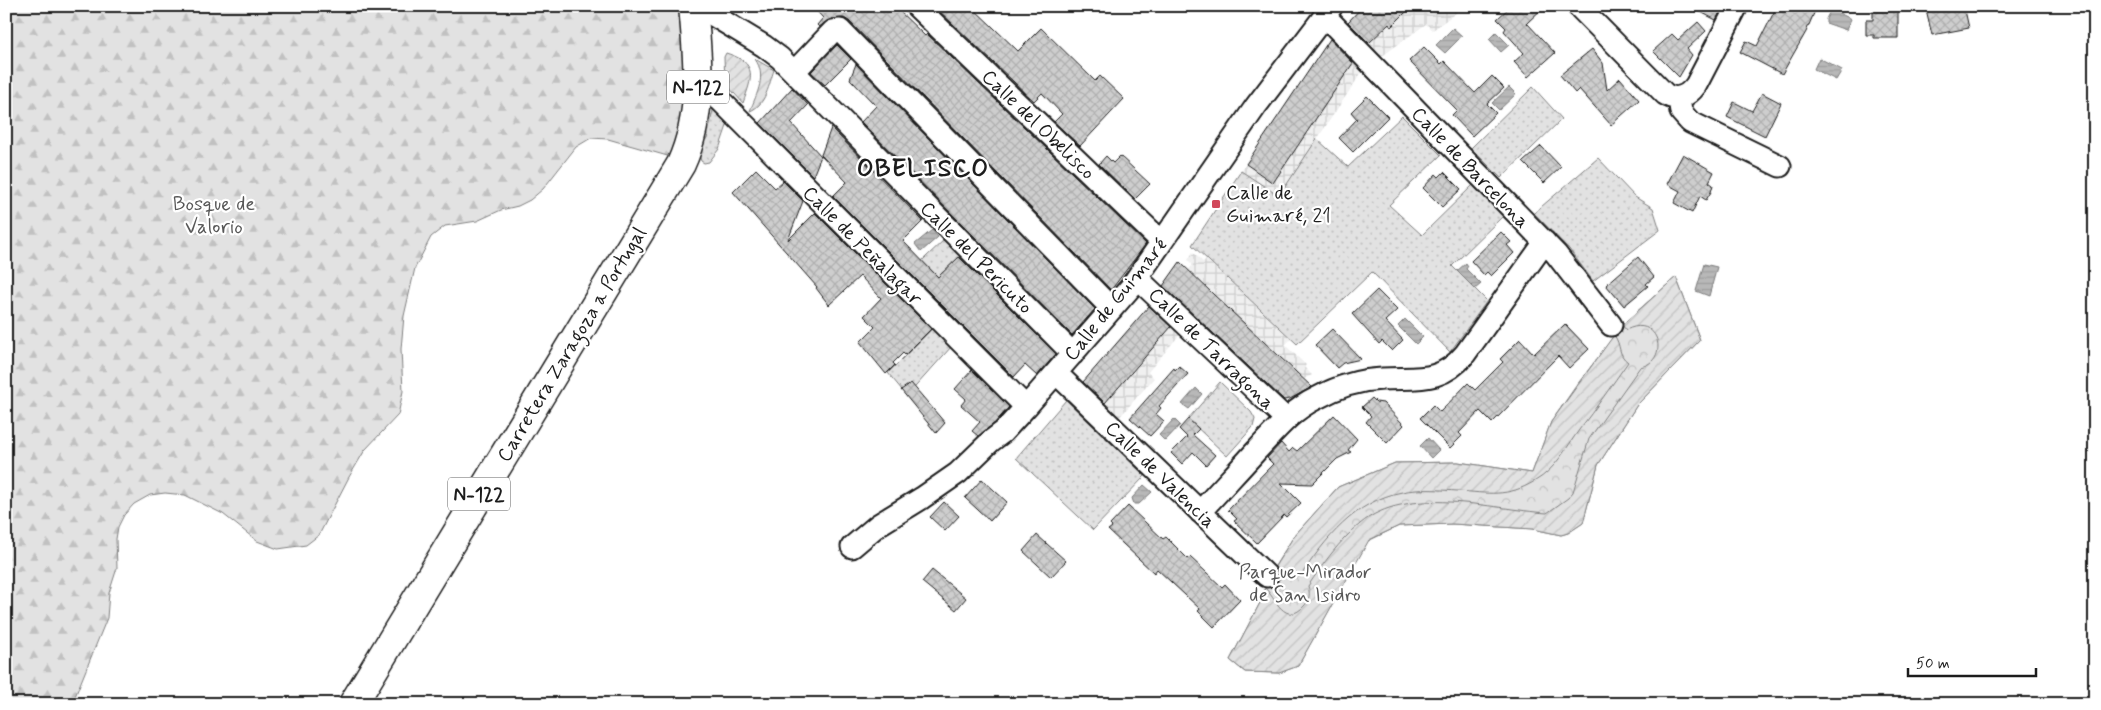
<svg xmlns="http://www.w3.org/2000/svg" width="2101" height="710" font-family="Mynerve,sans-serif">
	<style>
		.industrial { fill: url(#industrial-grid) }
		.grass { fill: url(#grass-dots); stroke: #7f7f7f }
		.forest { fill: url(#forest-firs); stroke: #7f7f7f }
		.park { fill: url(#park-crowns); stroke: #7f7f7f }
		.garden { fill: url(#garden-furrows); stroke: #7f7f7f }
		.water { fill: url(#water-rules); stroke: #7a7a7a }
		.building { fill: url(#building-cross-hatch); stroke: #1c1c1c }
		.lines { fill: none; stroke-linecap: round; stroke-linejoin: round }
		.minor-casing { stroke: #1c1c1c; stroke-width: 25 }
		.highway-casing { stroke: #1c1c1c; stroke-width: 31 }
		.minor { stroke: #fff; stroke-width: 21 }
		.highway { stroke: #fff; stroke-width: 28 }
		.poi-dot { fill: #d1495b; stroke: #fff; stroke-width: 2 }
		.labels { text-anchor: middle; stroke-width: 4.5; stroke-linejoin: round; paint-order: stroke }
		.shield { fill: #fff; stroke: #606060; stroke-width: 1 }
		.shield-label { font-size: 19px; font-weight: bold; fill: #1c1c1c }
		.street-label { font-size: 20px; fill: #1c1c1c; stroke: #fff }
		.poi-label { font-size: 20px; fill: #1c1c1c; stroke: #fff; text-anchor: start }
		.park-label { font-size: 20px; fill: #575757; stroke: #fff }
		.district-label { font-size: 25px; font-weight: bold; letter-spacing: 1px; fill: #1c1c1c; stroke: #fff }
	</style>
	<defs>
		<pattern id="industrial-grid" width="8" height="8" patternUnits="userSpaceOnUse" patternTransform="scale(1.25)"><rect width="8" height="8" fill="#f0f0f0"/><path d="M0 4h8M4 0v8" fill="none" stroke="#cdcdcd"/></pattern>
		<pattern id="grass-dots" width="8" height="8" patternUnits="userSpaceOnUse" patternTransform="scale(1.25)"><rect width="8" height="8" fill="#e2e2e2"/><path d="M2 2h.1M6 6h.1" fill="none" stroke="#c1c1c1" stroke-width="1.8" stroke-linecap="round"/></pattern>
		<pattern id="forest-firs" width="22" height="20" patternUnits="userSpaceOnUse" patternTransform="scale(1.25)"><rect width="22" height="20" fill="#e2e2e2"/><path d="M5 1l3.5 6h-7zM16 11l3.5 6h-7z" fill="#c1c1c1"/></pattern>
		<pattern id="park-crowns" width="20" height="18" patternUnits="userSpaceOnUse" patternTransform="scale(1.25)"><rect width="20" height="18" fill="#e2e2e2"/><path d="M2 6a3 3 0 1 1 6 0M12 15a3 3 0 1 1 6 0" fill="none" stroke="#c1c1c1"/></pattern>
		<pattern id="garden-furrows" width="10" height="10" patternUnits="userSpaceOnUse" patternTransform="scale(1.25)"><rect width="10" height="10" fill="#e2e2e2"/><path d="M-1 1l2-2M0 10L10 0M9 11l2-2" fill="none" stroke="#c1c1c1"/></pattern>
		<pattern id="water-rules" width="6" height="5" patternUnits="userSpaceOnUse" patternTransform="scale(1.25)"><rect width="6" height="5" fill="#b8b8b8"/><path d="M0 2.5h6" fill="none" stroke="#9e9e9e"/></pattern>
		<pattern id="building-cross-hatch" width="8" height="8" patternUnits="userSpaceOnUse" patternTransform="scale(1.25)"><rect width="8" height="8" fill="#cecece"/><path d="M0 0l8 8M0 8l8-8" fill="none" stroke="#b0b0b0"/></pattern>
	</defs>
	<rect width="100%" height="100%" fill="#fff"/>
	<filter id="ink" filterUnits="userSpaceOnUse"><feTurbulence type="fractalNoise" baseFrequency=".02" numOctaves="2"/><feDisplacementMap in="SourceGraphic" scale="10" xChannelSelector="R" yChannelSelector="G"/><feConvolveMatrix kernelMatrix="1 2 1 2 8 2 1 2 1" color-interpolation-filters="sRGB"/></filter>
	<g filter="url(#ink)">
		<!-- industrial -->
		<path class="industrial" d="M1416,6H1450L1457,12L1433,30L1426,24L1381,57L1369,44L1389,24L1391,26L1411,7L1413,10Z
			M1355,60L1364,69L1279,196L1241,171L1246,164L1273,183Z
			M1193,252L1203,262L1206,259L1291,339L1285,345L1306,365L1304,367L1312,375L1304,379L1188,270L1193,265L1188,260Z
			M1174,324L1182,332L1148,372L1154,378L1117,420L1102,406Z"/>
		<!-- grass -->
		<path class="grass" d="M1533,87L1562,119L1501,178L1471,148Z
			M713,110H717L729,120L719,149L709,162L704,163L701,161L699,154L703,138L707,139Z
			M1402,116L1441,155L1389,205L1422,235L1475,183L1505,214L1452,266L1487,301L1450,352L1372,272L1297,344L1192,245L1241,171L1279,196L1317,139L1348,167Z
			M1598,158L1635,197L1653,208L1660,230L1593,281L1569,249L1534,213Z
			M945,239L961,255L923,292L907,275Z
			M933,328L952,346L907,396L888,373Z
			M1220,382L1251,412L1255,419L1253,427L1227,456L1188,419Z
			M1066,400L1145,476L1093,530L1016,458Z"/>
		<!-- forest -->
		<path class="forest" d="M6,6H680L686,106L671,157L608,139L591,138L576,147L543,189L530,200L518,206L501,210L477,221L445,226L431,237L415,268L404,316L401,349L403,391L398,415L365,450L349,477L319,535L306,545L278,549L257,541L223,514L185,495L165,493L150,495L134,504L124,515L118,527L116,539L117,568L109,593L107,618L72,704H6Z"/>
		<!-- park -->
		<path class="park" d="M1676,277L1700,340L1637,405L1598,465L1583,523L1568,533L1561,535L1533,529L1452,524L1399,526L1368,541L1298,666L1279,673L1245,672L1230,660L1261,601L1273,569L1294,536L1338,487L1395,463L1458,462L1532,473L1551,422L1576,386L1625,322Z"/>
		<!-- garden -->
		<path class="garden" d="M726,53C759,63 752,78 743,103L725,83L724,57Z
			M755,59L774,70C769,84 766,105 750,111C757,93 767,76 755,59Z
			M1676,277L1700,340L1637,405L1598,465L1583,523L1568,533L1561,535L1533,529L1452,524L1399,526L1369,540L1298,666L1279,673L1245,672L1230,660L1261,601L1265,588C1275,597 1285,628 1305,605C1310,599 1310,593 1308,586C1323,564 1339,541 1360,524C1407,484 1491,509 1547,513L1568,498L1573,492L1589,439L1640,367C1671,361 1659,313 1626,330L1622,325Z
			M1614,335C1622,346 1617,354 1628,362C1612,385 1596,408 1579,430C1566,448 1555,470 1535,481C1507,498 1488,493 1458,491C1441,490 1419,488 1402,492C1355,501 1325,539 1300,577L1291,574L1279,579L1271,573L1294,536L1338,487L1395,463L1458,462L1532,473L1551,422Z"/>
		<!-- water -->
		<path class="water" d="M1831,9L1851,19L1846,30L1826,23V19Z
			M1453,28L1462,36L1445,53L1436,45Z
			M1496,32L1509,45L1501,52L1489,39Z
			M1819,58L1842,70L1836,80L1814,69Z
			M1509,87L1516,94L1499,110L1492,103Z
			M932,230L938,237L921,252L915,244Z
			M1466,263L1468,266L1466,269L1481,284L1475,289L1457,271Z
			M1704,264L1717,267L1709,296L1696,291Z
			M1405,319L1423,337L1416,344L1398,326Z
			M1196,388L1202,394L1189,409L1182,404Z
			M1174,419L1180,425L1165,441L1159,435Z
			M1428,438L1439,450L1431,458L1420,446Z
			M1144,485L1152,492L1139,504H1134L1132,498Z"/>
		<!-- building -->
		<path class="building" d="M812,6H894L925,36L927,34L1146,244L1111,290L849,21L844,18L831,19L819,27L817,25L823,18Z
			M934,6H971L1018,51L1041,28L1095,81L1100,76L1124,99L1080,146L1054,122L1062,114L1042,93L1034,101Z
			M1363,6H1412L1391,27L1389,24L1369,43L1348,22Z
			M1511,6H1545L1527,23L1555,53L1528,77L1514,62L1524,53L1504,31L1506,28L1497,19Z
			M1689,6H1723L1716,20Z
			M1777,6H1817L1806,32L1782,74L1740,52L1746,41L1757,46Z
			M1876,6H1898V38H1874V35H1866V20H1873V7Z
			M1940,6H1964L1969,28L1932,35L1926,9Z
			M1698,22L1706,31L1687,49L1692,55L1679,77L1653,51L1672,34L1678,40Z
			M1330,39L1353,63L1273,183L1246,164Z
			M837,45L851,59L825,85L811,72Z
			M1424,47L1441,64L1444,61L1475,93L1492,76L1504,88L1487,104L1496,113L1472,136L1452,115L1457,110L1409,61Z
			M1592,49L1603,63L1607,90L1620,78L1639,100L1611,125L1579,89L1575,93L1560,75Z
			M856,64L1095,309L1072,335L861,122L876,106L850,79Z
			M792,88L808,105L791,123L821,156L813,176L760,123Z
			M1762,93L1781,103L1765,136L1727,117L1734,102L1752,111Z
			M1367,96L1388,117L1353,152L1339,138L1357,119L1351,112Z
			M831,128L923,221L903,241L938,277L959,257L1056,354L1037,376L1025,365L1014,377L833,196L847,182L821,155Z
			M1541,146L1561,167L1544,183L1523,162Z
			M1683,154L1714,172L1709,182L1713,185L1711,192L1706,200L1700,196L1692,213L1674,203L1680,191L1667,184Z
			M1106,156L1113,163L1120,156L1150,184L1135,199L1099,164Z
			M756,169L775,188L783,181L803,201L788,240L815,213L931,329L905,355L903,353L893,363L895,365L886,374L860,342L875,327L864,316L881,298L860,276L829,305L816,288L817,287L733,192Z
			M1444,172L1461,189L1442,207L1423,188L1436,174L1439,177Z
			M1501,232L1511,242L1507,245L1514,253L1491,276L1487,272L1484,275L1471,261Z
			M1638,257L1654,277L1646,284L1648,286L1624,306L1606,285Z
			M1180,262L1213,294L1312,387L1290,399L1284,400L1163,286Z
			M1377,290L1397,310L1385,321L1403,340L1392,351L1382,341L1379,344L1352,314Z
			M1149,306L1171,327L1105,403L1083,382Z
			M1565,324L1589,349L1569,368L1558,356L1492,423L1480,411L1459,433L1462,436L1450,448L1420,418L1433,405L1440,412L1468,383L1475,390L1503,362L1500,359L1520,339L1534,354Z
			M1332,329L1361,359L1343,363L1337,368L1315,345Z
			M1179,366L1188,374L1159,406L1161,408L1156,414L1164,421L1150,436L1130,418L1174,368L1175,370Z
			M972,370L1009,407L995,423L978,436L972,431L980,422L961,405L966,399L955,389Z
			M911,383L945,423L936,433L901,390Z
			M1372,398L1376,402L1383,403L1404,425L1387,443L1366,422L1371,416L1362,407Z
			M1334,415L1357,439L1348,450L1351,452L1337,459L1312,484L1281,483L1301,503L1286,517L1284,515L1257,543L1234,521L1237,519L1228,510L1273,464L1267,458L1281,443L1289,452L1293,448L1297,451Z
			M1188,419L1199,429L1193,435L1215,455L1206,465L1193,452L1182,464L1171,453L1187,437L1179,429Z
			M982,479L1007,502L990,521L965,498Z
			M944,502L959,516L945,531L930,517Z
			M1128,506L1163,539L1166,537L1188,559L1190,557L1222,587L1225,584L1240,600L1214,627L1198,611L1200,609L1157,569L1154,573L1108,530L1112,527L1110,525Z
			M1037,535L1066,561L1051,577L1023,551Z
			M932,570L966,598L956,610L922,582Z"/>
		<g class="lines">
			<defs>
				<path id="minor" d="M698,6L764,46L780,58L1073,354
					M916,6L1162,242
					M1578,6L1665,94C1677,102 1688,96 1696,85L1737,6
					M1324,15L1556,254L1611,325
					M794,72L833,31L840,30L1112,309
					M698,87L720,100L1026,407
					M1679,98L1681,112L1690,122L1780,166
					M1137,278L1286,419
					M1056,373L1267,576
					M1200,512C1219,491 1238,471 1257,450C1276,430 1292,410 1317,398C1337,387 1359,380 1382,379C1417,377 1440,384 1465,354L1545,242
					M852,547L878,525L922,498L958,473L991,441L1003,432L1026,407L1130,288L1256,106L1332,6"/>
				<path id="highway" d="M353,704L681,164C704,113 698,61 693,6"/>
			</defs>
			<!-- minor casing -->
			<use href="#minor" class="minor-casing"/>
			<!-- highway casing -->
			<use href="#highway" class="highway-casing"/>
			<!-- minor -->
			<use href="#minor" class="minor"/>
			<!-- highway -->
			<use href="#highway" class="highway"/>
		</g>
	</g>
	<!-- markers -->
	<rect class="poi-dot" x="1211" y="199" width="10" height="10" rx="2.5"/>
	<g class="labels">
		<!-- shield labels -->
		<g class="shield">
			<rect x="667" y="70.5" width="62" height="33" rx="4"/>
			<rect x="448" y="477.5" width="62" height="33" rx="4"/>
		</g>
		<g class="shield-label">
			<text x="698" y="94">N-122</text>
			<text x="479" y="501">N-122</text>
		</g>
		<!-- street labels -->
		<g class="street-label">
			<text transform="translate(1039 124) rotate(44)" y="7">Calle del Obelisco</text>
			<text transform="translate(1471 167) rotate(46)" y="7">Calle de Barcelona</text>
			<text transform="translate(863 245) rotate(45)" y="7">Calle de Peñalagar</text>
			<text transform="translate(977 257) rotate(45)" y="7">Calle del Pericuto</text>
			<text transform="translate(1115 299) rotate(-51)" y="7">Calle de Guimaré</text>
			<text transform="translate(571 344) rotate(-59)" y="7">Carretera Zaragoza a Portugal</text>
			<text transform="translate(1212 348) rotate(44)" y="7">Calle de Tarragona</text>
			<text transform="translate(1161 474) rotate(44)" y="7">Calle de Valencia</text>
		</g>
		<!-- poi labels -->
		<g class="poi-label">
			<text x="1226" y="199">Calle de<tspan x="1226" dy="23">Guimaré, 21</tspan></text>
		</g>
		<!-- park labels -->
		<g class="park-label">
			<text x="214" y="210">Bosque de<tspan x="214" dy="23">Valorio</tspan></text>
			<text x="1305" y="578">Parque-Mirador<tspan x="1305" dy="23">de San Isidro</tspan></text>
		</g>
		<!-- district labels -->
		<g class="district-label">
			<text x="923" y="176">OBELISCO</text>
		</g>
	</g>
	<!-- margin -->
	<rect width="2101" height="710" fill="none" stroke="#fff" stroke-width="25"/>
	<rect x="12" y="12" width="2076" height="685" fill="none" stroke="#1c1c1c" stroke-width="2" filter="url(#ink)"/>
	<!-- scale -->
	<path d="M1908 668v8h128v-8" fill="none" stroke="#1c1c1c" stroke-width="2.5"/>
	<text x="1916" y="668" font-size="15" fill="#1c1c1c" stroke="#ffffff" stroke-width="4" paint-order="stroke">50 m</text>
</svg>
